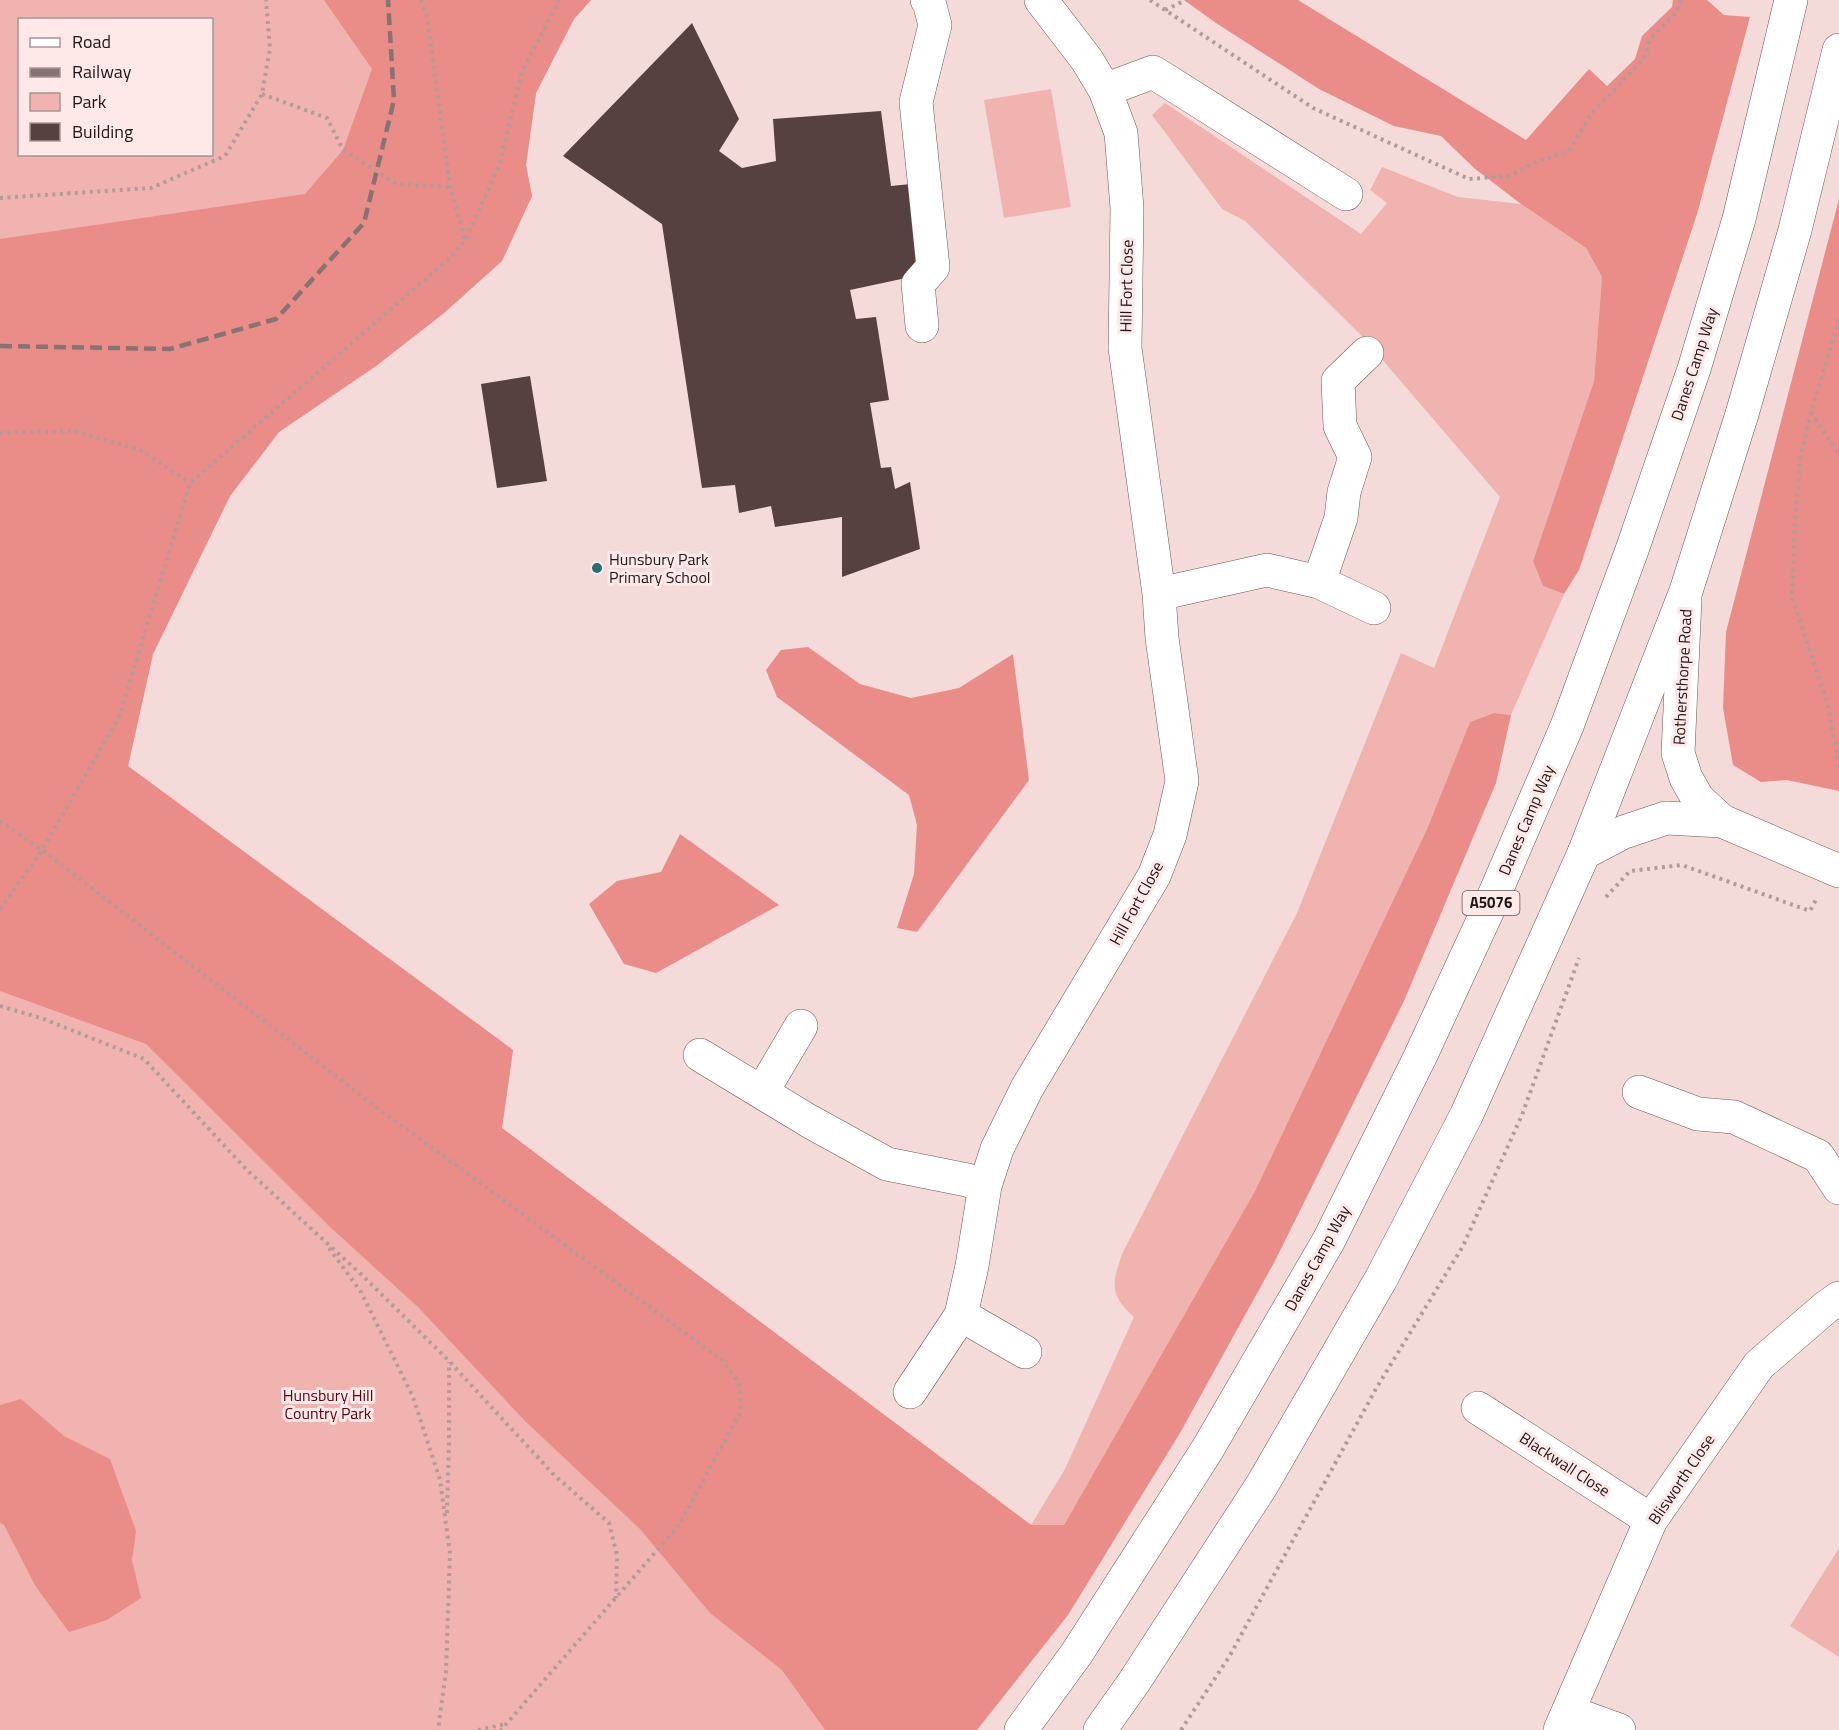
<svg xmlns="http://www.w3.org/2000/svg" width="1839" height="1730" font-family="'Titillium Web',sans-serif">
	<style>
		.green { fill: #f1b3af; fill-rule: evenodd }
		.forest { fill: #ea8c88 }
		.building { fill: #564140 }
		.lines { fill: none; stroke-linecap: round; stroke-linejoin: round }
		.minor-casing { stroke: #6c5655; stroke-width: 34 }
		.highway-casing { stroke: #6c5655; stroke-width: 34 }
		.path { stroke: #b09c9b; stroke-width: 4; stroke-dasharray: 3 4.5; stroke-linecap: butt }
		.minor { stroke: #fff; stroke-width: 33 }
		.highway { stroke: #fff; stroke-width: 33 }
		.rail { stroke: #857473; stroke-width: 4.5; stroke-dasharray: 12 6; stroke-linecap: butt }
		.poi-dot { fill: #25706e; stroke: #fee9e8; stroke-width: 2 }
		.labels { text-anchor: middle; stroke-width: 6; stroke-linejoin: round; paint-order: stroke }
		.shield { fill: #fee9e8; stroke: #625555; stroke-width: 1.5 }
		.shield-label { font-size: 15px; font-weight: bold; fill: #1f1616 }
		.street-label { font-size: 16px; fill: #1f1616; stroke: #fee9e8 }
		.poi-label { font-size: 16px; fill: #1f1616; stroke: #fee9e8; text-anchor: start }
		.park-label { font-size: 16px; fill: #59010d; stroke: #fee9e8 }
	</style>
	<rect width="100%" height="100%" fill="#f4dbd9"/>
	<!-- green -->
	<path class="green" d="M0,0H591L574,19L536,93L526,165L532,196L502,261L444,313L376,366L279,432L230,496L153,654L128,766L513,1050L502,1128L1031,1525L1065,1469L1134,1317C1109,1294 1112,1284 1122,1254L1297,913L1401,653L1434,668L1500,497L1362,336L1245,221L1222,209L1152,115L1165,103L1361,234L1387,203L1370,190L1382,167L1458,197L1521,204L1586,248L1602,277L1594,381L1533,561L1543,586L1564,594L1511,715L1494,713L1470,722L1427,829L1255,1191L1064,1525L926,1730H0ZM20,20H212V154H20Z
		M1051,89L1071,207L1004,218L984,100Z
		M1839,1548V1657L1790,1626Z"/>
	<!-- forest -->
	<path class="forest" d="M324,0H591L574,19L536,93L526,165L532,196L502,261L444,313L376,366L279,432L230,496L153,654L128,766L513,1050L502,1128L1031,1525H1064L1255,1191L1427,829L1470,722L1494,713L1511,715L1496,783L1404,1001L1276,1259L1180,1433L1068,1615L977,1730H825L782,1670L710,1613L640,1529L525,1421L418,1307L330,1227L146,1044L0,991V239L305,194L343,150L372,69Z
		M1184,0H1298L1526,140L1589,69L1607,86L1635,59L1642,36L1672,7L1673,0H1707L1724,15L1750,17L1697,214L1579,570L1564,594L1543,586L1533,561L1594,381L1602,277L1586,248L1521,204L1474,168L1441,136L1394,126L1319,89L1216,23Z
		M1839,199V791L1787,780L1761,782L1733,765L1723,708L1726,632Z
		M808,647L860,684L911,698L959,688L1013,654L1029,780L917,932L897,928L914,874L917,825L909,795L777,697L766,670L781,650Z
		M680,834L779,905L656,973L624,964L589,904L617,881L661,872Z
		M21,1399L64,1436L110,1459L136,1531L132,1560L141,1598L107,1620L69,1632L36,1587L4,1525L0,1523V1405Z"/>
	<!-- building -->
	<path class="building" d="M692,23L739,119L719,151L742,168L776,161L773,119L881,111L891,186L911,184L920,275L850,290L856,319L876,317L889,400L870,403L881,468L891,467L895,489L910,482L920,549L842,577V517L775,527L771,506L739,513L735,485L702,488L662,224L563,156Z
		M530,376L547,481L497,488L481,384Z"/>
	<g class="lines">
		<defs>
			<path id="minor" d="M1105,90L1153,72L1346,194
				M922,326L918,284L933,267L916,102L935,25L929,2L927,0
				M1319,582L1341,518L1344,492L1355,457L1340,426L1338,381L1367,353
				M1159,594L1267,570L1319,582L1374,608
				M1685,599L1678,753L1686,778L1698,799L1722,821L1839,871
				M1584,853L1624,832L1666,818L1722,821
				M700,1055L809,1121L887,1164L967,1180L985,1186
				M762,1092L801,1026
				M1639,1092L1698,1114L1734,1117L1818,1156L1839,1188
				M961,1315L1025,1352
				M910,1392L961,1315L972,1266L985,1186L997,1149L1027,1088L1154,876L1170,835L1182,781L1162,638L1159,594L1125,348L1127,208L1121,133L1105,90L1087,60L1041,0
				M1478,1408L1651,1520
				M1569,1712L1619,1730
				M1560,1730L1651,1520L1759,1365L1825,1308L1839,1298"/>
			<path id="highway" d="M1021,1730L1077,1653L1207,1450L1329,1240L1420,1057L1487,912L1567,726L1632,550L1694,369L1739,219L1791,0
				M1100,1730L1134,1682L1262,1485L1381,1279L1466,1116L1584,853L1686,591L1742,414L1795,230L1839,50"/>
		</defs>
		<!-- minor casing -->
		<use href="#minor" class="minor-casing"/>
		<!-- highway casing -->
		<use href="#highway" class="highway-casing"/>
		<!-- path -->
		<path class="path" d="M421,0L427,17L450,187L465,240
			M1150,0L1313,108L1469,179L1509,176L1536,162L1569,151L1591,114L1644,59L1650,39L1675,14L1681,0
			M1165,10L1186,0
			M262,94L327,118L343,150L396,184L450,187
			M0,198L151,188L225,156L262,94L270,48L266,0
			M1839,319L1811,412L1800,459L1795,521L1792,597L1828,705L1839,767
			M1811,412L1839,455
			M0,433L75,431L140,450L190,483
			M0,821L42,850L372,1104L722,1360L739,1383L741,1411L679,1525L501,1730
			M1606,897L1630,871L1682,865L1810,911L1817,898
			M0,909L42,850L119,717L190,483L449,259L465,241L499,166L522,72L559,0
			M0,1006L41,1018L144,1059L247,1170L364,1277L449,1361L554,1475L609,1523L617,1555L616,1598
			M329,1248L361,1292L413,1397L440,1480L450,1553L446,1671L438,1730
			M447,1513L449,1442V1362
			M478,1730L506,1724
			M1181,1730L1229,1657L1377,1387L1463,1246L1522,1115L1579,958"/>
		<!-- minor -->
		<use href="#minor" class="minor"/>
		<!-- highway -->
		<use href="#highway" class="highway"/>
		<!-- rail -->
		<path class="rail" d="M0,346L170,349L276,319L364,223L394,100L388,0"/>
	</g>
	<!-- markers -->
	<circle class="poi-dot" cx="597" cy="568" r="6"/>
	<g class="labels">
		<!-- shield labels -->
		<rect class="shield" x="1462.5" y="891" width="57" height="24" rx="4.5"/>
		<g class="shield-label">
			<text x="1491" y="908">A5076</text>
		</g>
		<!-- street labels -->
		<g class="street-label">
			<text transform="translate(1126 286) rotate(-89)" y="6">Hill Fort Close</text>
			<text transform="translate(1694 364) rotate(-72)" y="6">Danes Camp Way</text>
			<text transform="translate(1682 677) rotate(-87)" y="6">Rothersthorpe Road</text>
			<text transform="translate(1526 820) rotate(-67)" y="6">Danes Camp Way</text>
			<text transform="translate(1136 903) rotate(-61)" y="6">Hill Fort Close</text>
			<text transform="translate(1317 1258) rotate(-61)" y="6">Danes Camp Way</text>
			<text transform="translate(1565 1464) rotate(33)" y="6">Blackwall Close</text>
			<text transform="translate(1681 1479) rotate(-56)" y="6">Blisworth Close</text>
		</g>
		<!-- poi labels -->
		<g class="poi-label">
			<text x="609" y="565">Hunsbury Park<tspan x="609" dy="18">Primary School</tspan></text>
		</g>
		<!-- park labels -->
		<g class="park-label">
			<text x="328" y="1401">Hunsbury Hill<tspan x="328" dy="18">Country Park</tspan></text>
		</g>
	</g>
	<!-- legend -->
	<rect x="18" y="18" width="195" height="138" fill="#fee9e8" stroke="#a59594" stroke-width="1.5"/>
	<rect x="30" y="38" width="30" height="9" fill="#ffffff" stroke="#a59594" stroke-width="1.5"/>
	<text x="72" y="48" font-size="18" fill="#1f1616">Road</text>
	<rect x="30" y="68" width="30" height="9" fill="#857473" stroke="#a59594" stroke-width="1.5"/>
	<text x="72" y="78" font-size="18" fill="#1f1616">Railway</text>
	<rect x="30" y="93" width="30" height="18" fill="#f1b3af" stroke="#a59594" stroke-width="1.5"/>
	<text x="72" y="108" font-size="18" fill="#1f1616">Park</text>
	<rect x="30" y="123" width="30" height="18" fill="#564140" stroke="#a59594" stroke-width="1.5"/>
	<text x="72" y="138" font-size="18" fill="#1f1616">Building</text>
</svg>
